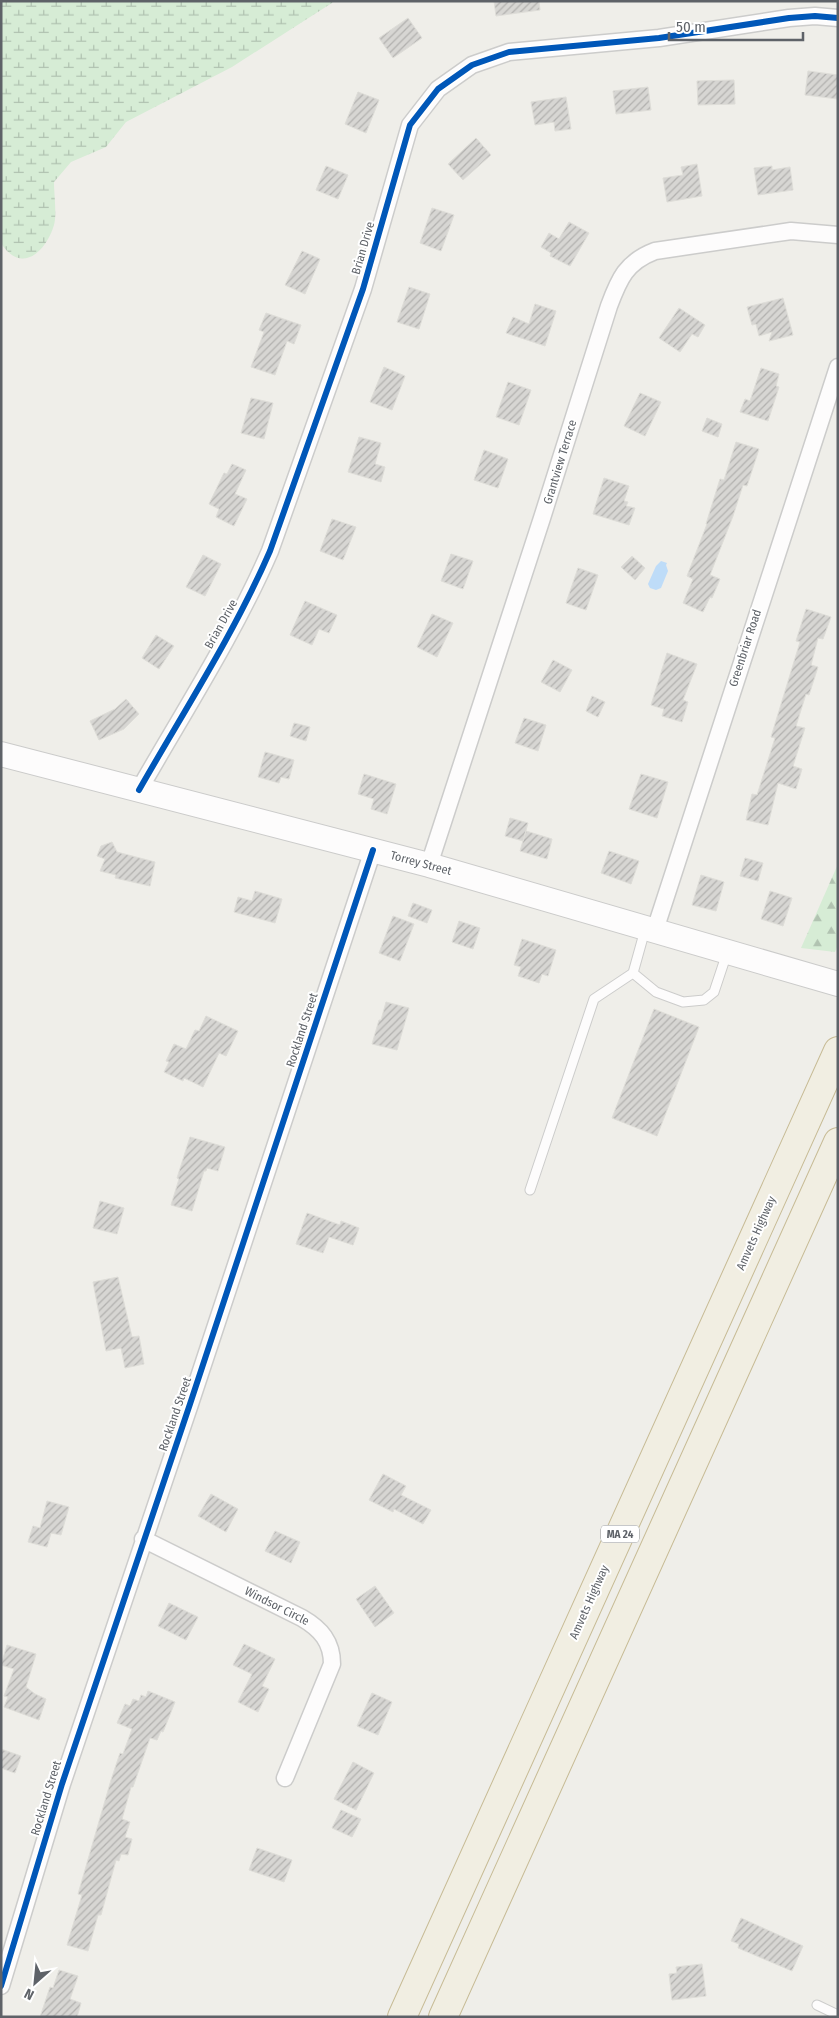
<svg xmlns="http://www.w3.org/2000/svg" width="839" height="2018" font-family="'Fira Sans Condensed',sans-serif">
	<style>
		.forest { fill: url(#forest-firs) }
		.wetland { fill: url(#wetland-marsh) }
		.water { fill: #bedcf8 }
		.building { fill: url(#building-hatch); stroke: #deddd8 }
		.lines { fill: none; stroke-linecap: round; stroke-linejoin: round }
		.service-casing { stroke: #cccccb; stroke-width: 11 }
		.minor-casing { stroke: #cccccb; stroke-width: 19 }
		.secondary-casing { stroke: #cbcbca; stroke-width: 26 }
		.motorway-casing { stroke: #c7bb95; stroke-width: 30 }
		.service { stroke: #fdfcfc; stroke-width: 9 }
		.minor { stroke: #fdfcfc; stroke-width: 16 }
		.secondary { stroke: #fdfcfc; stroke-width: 24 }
		.motorway { stroke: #f1eee2; stroke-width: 28 }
		.cycleway-casing { stroke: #fff; stroke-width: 9 }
		.cycleway { stroke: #0057b8; stroke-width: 6 }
		.labels { text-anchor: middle; stroke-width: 4; stroke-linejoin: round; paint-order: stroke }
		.shield { fill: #fff; stroke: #8e9195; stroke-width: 1 }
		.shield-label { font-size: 11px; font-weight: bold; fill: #5e6268 }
		.street-label { font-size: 12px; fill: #5e6268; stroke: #fff }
	</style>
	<defs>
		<pattern id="forest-firs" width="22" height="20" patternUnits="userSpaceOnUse" patternTransform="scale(1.25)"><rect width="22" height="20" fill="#d6ecd5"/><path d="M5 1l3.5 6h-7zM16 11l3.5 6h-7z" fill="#b1c3b1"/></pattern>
		<pattern id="wetland-marsh" width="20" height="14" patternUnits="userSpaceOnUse" patternTransform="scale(1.25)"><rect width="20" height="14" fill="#d6ecd5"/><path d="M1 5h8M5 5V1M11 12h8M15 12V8" fill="none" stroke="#b1c3b1"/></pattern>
		<pattern id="building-hatch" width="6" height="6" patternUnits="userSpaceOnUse" patternTransform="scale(1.25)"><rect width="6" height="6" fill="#d7d6d3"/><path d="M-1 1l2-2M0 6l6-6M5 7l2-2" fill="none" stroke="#b2b1af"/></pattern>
	</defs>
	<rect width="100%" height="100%" fill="#efeee9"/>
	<!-- forest -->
	<path class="forest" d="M838,864V945L835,952L801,948Z"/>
	<!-- wetland -->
	<path class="wetland" d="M1,1H335L232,67L126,122L106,147L71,162L54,182C54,194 57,215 54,225C46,252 21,275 1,243Z"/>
	<!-- water -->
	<path class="water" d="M661,561L667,563L666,565L668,571L661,588L656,590L650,588L648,584L656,566Z"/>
	<!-- building -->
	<path class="building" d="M494,1H539L540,10L496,16Z
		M408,18L422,38L393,58L379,38Z
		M808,71L838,75V99L805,95Z
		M734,80L735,104L698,105L697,81Z
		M648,87L651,110L616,114L613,91Z
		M358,92L379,100L366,133L345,124Z
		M566,97L571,129L555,131L554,122L535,125L531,102Z
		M476,138L491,155L463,180L448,164Z
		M697,164L702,196L667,202L663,178L683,175L681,167Z
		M326,166L348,175L338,199L316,190Z
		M772,166V170L790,167L793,190L758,195L754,168Z
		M432,208L454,215L441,251L420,243Z
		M569,222L589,233L570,266L550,256L551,253L541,247L549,233L559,239Z
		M302,251L320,259L305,294L285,285Z
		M409,287L430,294L419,329L397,322Z
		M783,298L793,335L769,341L772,332L759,336L756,324L752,325L747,307Z
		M535,304L556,311L545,346L506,333L513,317L529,324Z
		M679,308L705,325L698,337L692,334L680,352L659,338Z
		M266,313L301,325L294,344L287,341L275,375L251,367L264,332L259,330Z
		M384,367L405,376L392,410L370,402Z
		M761,368L779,374L776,386L779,387L768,421L740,412L745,399L750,401Z
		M508,382L531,390L519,425L496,417Z
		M640,393L661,402L645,436L624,426Z
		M251,398L273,403L264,439L241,433Z
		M707,418L722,424L718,437L702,431Z
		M359,437L381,443L375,464L385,467L381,482L348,472Z
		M736,442L759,449L747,486L743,485L733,516L710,575L720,579L712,598L710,597L703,612L683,603L693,579L687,576L707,524H706L720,479L724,480Z
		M484,450L508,459L498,488L474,480Z
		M232,464L246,470L235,494L247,499L234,526L216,517L219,509L209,504L224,473L227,474Z
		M604,478L629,486L624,501L628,502L626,506L635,508L629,525L593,514Z
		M332,519L356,527L343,560L320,551Z
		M451,554L473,561L463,589L441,581Z
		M203,555L221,564L205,596L186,587Z
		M632,556L645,568L635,580L621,567Z
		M578,568L598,575L586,610L566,603Z
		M305,601L337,615L329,633L319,629L312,645L290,635Z
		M806,609L831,617L823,639L818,638L811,665L818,667L809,695L806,694L796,726L805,728L793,766L802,769L796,789L778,783L768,825L746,820L752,794L757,795L775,738L771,737L800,642L796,641Z
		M432,614L453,623L437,657L417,647Z
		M156,635L174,646L159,669L142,658Z
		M667,653L697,664L683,700L688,702L682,722L662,716L664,709L651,705Z
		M553,660L572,670L560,692L541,682Z
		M592,696L605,702L598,717L586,711Z
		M126,699L139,714L124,729L99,740L90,721L115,709Z
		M524,718L546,725L538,751L515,743Z
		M294,723L310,727L306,741L290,736Z
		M265,752L294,760L289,779L281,777L279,783L258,777Z
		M364,774L396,784L387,814L371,809L374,799L358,794Z
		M641,774L668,782L657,818L629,809Z
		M510,818L528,823L523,841L505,836Z
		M526,831L552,839L547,859L520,851Z
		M112,842L117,852L155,862L150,886L115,878L116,875L100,871L105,859L97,856L101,846Z
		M609,851L639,861L631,884L601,873Z
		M745,858L763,863L758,881L740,876Z
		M701,875L724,882L716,911L692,905Z
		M255,891L282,899L275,923L234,912L238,897L252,901Z
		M770,891L792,898L783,926L761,919Z
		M413,903L432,910L427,923L408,916Z
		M393,916L414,924L400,961L379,953Z
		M459,921L480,928L473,949L452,942Z
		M522,939L556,950L548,976L542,974L539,983L518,976L521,967L514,965Z
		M386,1002L409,1008L397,1050L372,1044L379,1020H381Z
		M654,1009L699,1027L657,1136L612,1118Z
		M206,1016L238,1031L226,1056L219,1053L203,1087L184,1078L183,1081L164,1072L169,1062L166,1061L174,1044L186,1049L195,1030L199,1031Z
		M190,1137L225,1147L218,1171L207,1168L206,1171H204L192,1211L171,1205L179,1179L177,1178Z
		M100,1201L124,1208L117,1234L93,1228Z
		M307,1213L340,1225L341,1221L359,1228L353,1245L329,1237L323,1253L296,1244Z
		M118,1277L132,1337L139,1336L144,1364L125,1368L121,1348L106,1351L93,1282Z
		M383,1474L406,1486L401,1495L431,1510L423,1524L394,1509L393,1512L369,1500Z
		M211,1494L238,1509L226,1532L198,1516Z
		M47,1501L69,1507L61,1535L51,1533L47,1547L28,1542L33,1526L40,1528Z
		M275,1531L300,1542L291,1563L265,1551Z
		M375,1586L394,1613L375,1627L356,1599Z
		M169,1603L198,1617L186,1640L158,1626Z
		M244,1644L275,1659L262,1686L269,1689L258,1712L238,1702L252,1674L233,1665Z
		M7,1645L36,1654L26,1687L35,1694L46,1699L39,1720L4,1707L8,1697L4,1696L14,1669L1,1665Z
		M148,1691L175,1702L163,1732L161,1731L157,1740L150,1738L133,1787H131L122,1819L130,1822L125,1837L132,1839L128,1855L121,1854L119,1861L116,1860L101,1915H98L88,1951L67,1945L82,1895L78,1894L111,1780L120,1753L123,1754L132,1729L117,1723L125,1704L130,1706L133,1699L139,1701L141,1695L146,1697Z
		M372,1693L392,1702L378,1735L357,1726Z
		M1,1749L21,1756L15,1773L1,1768Z
		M353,1762L374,1773L356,1810L334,1799Z
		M341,1810L361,1819L352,1837L332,1828Z
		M257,1848L292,1860L284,1882L249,1870Z
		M741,1918L803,1946L792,1971L738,1948L739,1944L731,1941Z
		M702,1964L706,1996L672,2000L669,1974L677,1973L676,1967Z
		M59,1970L78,1976L70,1999L81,2003L77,2017H40L50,1987L53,1988Z"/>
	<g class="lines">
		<defs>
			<path id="service" d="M645,930L633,973L656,992L683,1002L704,1000L714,992L727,953
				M530,1190L594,999L633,973
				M817,2005L838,2015"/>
			<path id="minor" d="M139,790C184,711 234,634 270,551L363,289L410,125L438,89L472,65L509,52L659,38L789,18L815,16L838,18
				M429,865L542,518L609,306C619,279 626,262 655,251L791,231L838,235
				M655,930L838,367
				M143,1539L302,1618C321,1629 332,1642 332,1664L285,1778
				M1,1986L62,1784L190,1404L373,850"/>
			<path id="secondary" d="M1,754L429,865L838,984"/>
			<path id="motorway" d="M402,2017L838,1051
				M443,2017L838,1142"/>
		</defs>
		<!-- service casing -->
		<use href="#service" class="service-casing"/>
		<!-- minor casing -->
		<use href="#minor" class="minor-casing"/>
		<!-- secondary casing -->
		<use href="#secondary" class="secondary-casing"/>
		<!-- motorway casing -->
		<use href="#motorway" class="motorway-casing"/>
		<!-- service -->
		<use href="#service" class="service"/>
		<!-- minor -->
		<use href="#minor" class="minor"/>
		<!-- secondary -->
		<use href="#secondary" class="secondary"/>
		<!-- motorway -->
		<use href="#motorway" class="motorway"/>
		<defs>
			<path id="cycleway" d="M139,790C184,711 234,634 270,551L363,289L410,125L438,89L472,65L509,52L659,38L789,18L815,16L838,18
				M1,1986L62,1784L190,1404L373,850"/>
		</defs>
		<!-- cycleway casing -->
		<use href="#cycleway" class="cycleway-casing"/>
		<!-- cycleway -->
		<use href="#cycleway" class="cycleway"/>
	</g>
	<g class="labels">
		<!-- shield labels -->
		<rect class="shield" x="601" y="1525.5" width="38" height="17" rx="4"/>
		<g class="shield-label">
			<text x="620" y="1538">MA 24</text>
		</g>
		<!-- street labels -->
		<g class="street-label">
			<text transform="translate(363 248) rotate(-74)" y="4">Brian Drive</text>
			<text transform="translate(560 462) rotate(-73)" y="4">Grantview Terrace</text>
			<text transform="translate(221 624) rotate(-61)" y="4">Brian Drive</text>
			<text transform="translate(745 648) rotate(-72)" y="4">Greenbriar Road</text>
			<text transform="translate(421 863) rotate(15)" y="4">Torrey Street</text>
			<text transform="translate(302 1030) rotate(-72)" y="4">Rockland Street</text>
			<text transform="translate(756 1233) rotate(-66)" y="4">Amvets Highway</text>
			<text transform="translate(175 1414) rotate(-71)" y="4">Rockland Street</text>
			<text transform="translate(589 1602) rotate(-66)" y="4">Amvets Highway</text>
			<text transform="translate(277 1606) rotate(27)" y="4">Windsor Circle</text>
			<text transform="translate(46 1798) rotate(-73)" y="4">Rockland Street</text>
		</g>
	</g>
	<!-- border -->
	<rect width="839" height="2018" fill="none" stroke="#5e6268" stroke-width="5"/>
	<!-- north arrow -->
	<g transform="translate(35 1983) rotate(207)" stroke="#ffffff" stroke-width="4" paint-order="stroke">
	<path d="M0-4L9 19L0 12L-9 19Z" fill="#5e6268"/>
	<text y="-8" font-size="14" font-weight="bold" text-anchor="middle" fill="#5e6268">N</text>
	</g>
	<!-- scale -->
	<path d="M669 32v8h134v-8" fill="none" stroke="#5e6268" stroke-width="2.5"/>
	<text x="676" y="32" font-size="15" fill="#5e6268" stroke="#ffffff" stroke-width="4" paint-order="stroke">50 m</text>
</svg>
